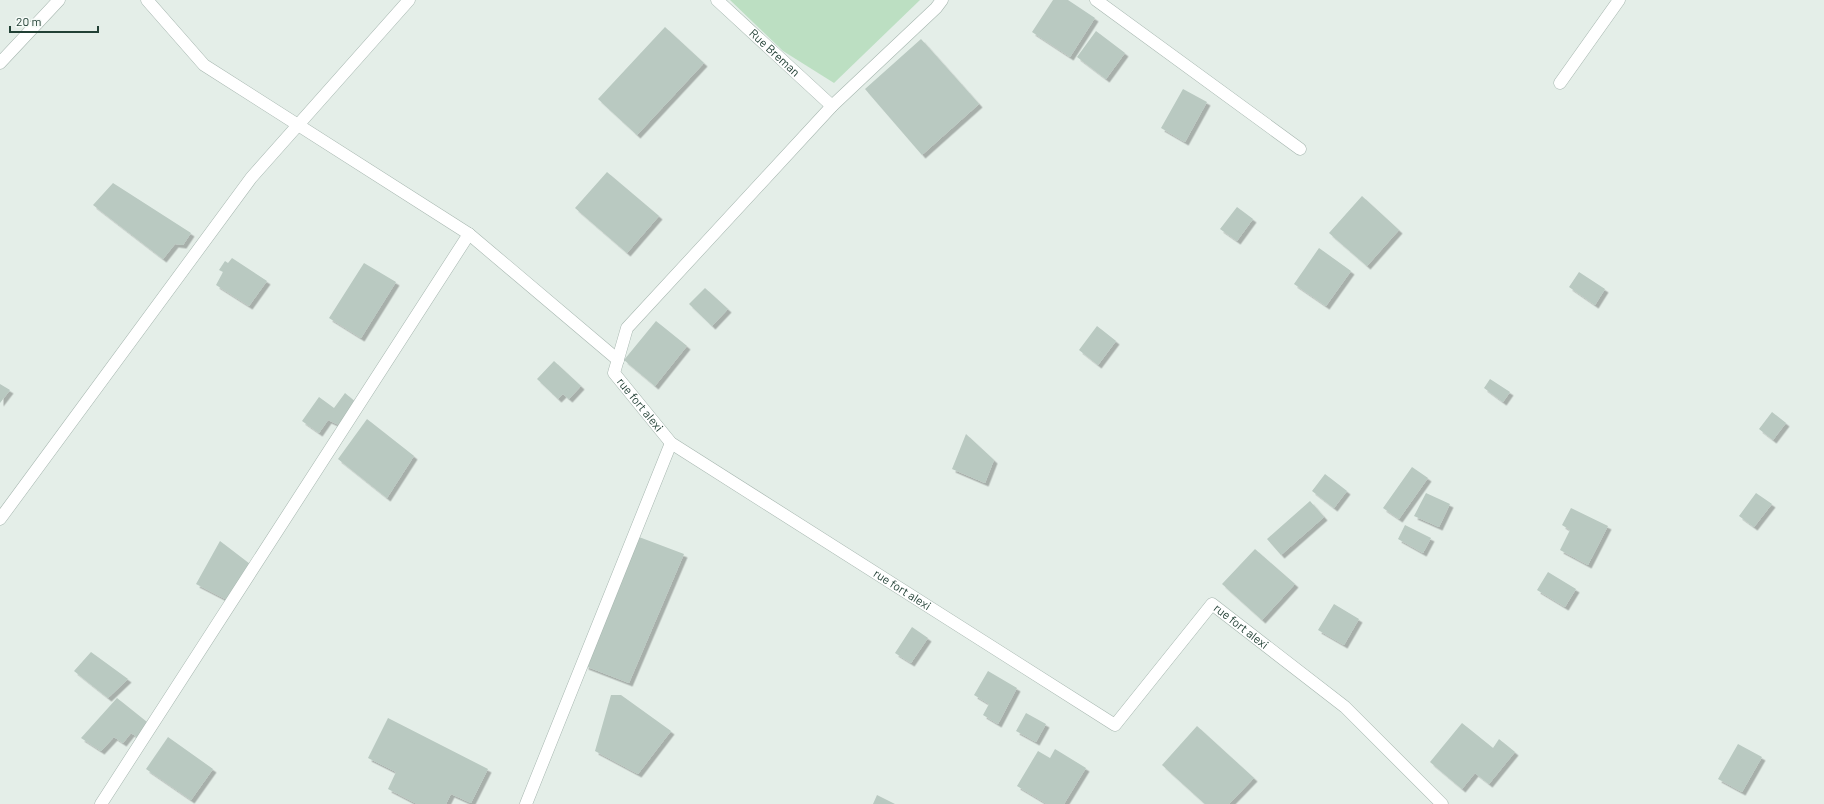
<svg xmlns="http://www.w3.org/2000/svg" width="1824" height="804" font-family="Barlow,sans-serif">
	<style>
		.green { fill: #bcdfc2 }
		.building { fill: #b9c9c1; filter: url(#shadow) }
		.lines { fill: none; stroke-linecap: round; stroke-linejoin: round }
		.minor-casing { stroke: #a6b6af; stroke-width: 13 }
		.minor { stroke: #fff; stroke-width: 12 }
		.labels { text-anchor: middle; stroke-width: 3; stroke-linejoin: round; paint-order: stroke }
		.street-label { font-size: 12px; fill: #224035; stroke: #f5faf7 }
	</style>
	<defs>
		<filter id="shadow"><feDropShadow dx="3.5" dy="3.5" stdDeviation="0" flood-color="#0004"/></filter>
	</defs>
	<rect width="100%" height="100%" fill="#e4eee8"/>
	<!-- green -->
	<path class="green" d="M730,0H920L834,83L783,51Z"/>
	<!-- building -->
	<path class="building" d="M1053,0H1068L1095,18L1070,57L1032,32Z
		M665,27L704,63L637,135L598,99Z
		M1096,31L1125,53L1106,79L1077,57Z
		M921,39L979,104L922,155L865,89Z
		M1183,89L1207,102L1185,142L1161,128Z
		M607,172L659,216L627,253L575,208Z
		M113,183L191,233L183,245L175,244L163,259L93,205Z
		M1362,196L1399,230L1367,266L1329,233Z
		M1237,207L1253,219L1237,241L1220,229Z
		M1319,248L1351,271L1326,306L1294,284Z
		M232,258L267,281L249,306L216,285L223,272L219,270L225,261L228,263Z
		M364,263L396,282L361,338L329,318Z
		M1579,272L1605,289L1595,305L1569,287Z
		M705,288L728,309L712,326L689,304Z
		M656,321L687,346L655,386L624,360Z
		M1097,326L1116,341L1098,365L1079,350Z
		M554,361L581,386L569,399L563,394L558,399L537,379Z
		M1490,379L1510,392L1503,402L1484,388Z
		M0,384L10,390L0,403Z
		M345,393L358,404L341,426L328,420L319,433L302,421L319,397L334,408Z
		M1772,412L1786,423L1773,440L1759,429Z
		M367,419L414,456L387,498L338,459Z
		M966,434L994,460L985,483L952,469Z
		M1412,467L1428,478L1399,519L1383,508Z
		M1325,474L1347,491L1334,508L1312,491Z
		M1426,493L1450,504L1439,527L1414,516Z
		M1756,493L1772,504L1754,527L1739,516Z
		M1310,501L1324,517L1281,555L1267,539Z
		M1571,508L1608,526L1588,565L1560,550L1570,530L1562,525Z
		M1405,525L1431,538L1423,553L1398,539Z
		M639,537L684,554L629,683L585,666Z
		M220,541L250,564L227,600L196,584Z
		M1255,549L1295,584L1262,620L1222,584Z
		M1548,572L1576,589L1565,607L1537,590Z
		M1334,604L1359,619L1344,645L1318,630Z
		M912,627L928,638L911,663L895,653Z
		M91,652L128,679L108,698L74,671Z
		M988,671L1017,688L998,724L983,715L989,704L974,695Z
		M611,695H621L671,731L638,774L595,751Z
		M117,698L147,722L137,737L131,733L123,743L114,737L101,751L81,738Z
		M1026,713L1046,724L1036,742L1016,731Z
		M388,718L488,769L471,803L451,794L446,804H417L388,789L396,772L368,758Z
		M1462,723L1493,748L1499,739L1515,752L1489,784L1475,773L1462,789L1430,762Z
		M1197,726L1254,778L1229,804H1205L1162,765Z
		M168,737L213,769L191,800L146,769Z
		M1738,744L1762,757L1742,792L1718,779Z
		M1055,749L1086,768L1064,804H1047L1017,786L1038,751L1050,758Z
		M877,795L895,804H873Z"/>
	<g class="lines">
		<defs>
			<g id="minor">
				<path d="M147,0L204,65L469,234L618,360"/>
				<path id="s1" d="M717,0L832,106"/>
				<path id="s2" d="M942,0L936,8L832,106L627,328L614,373L671,443L1115,725L1212,604L1345,707L1442,804"/>
				<path d="M1096,0L1300,149"/>
				<path d="M0,63L59,0"/>
				<path d="M1560,83L1619,0"/>
				<path d="M0,519L251,178L409,0"/>
				<path d="M101,804L469,234"/>
				<path d="M526,804L671,443"/>
			</g>
		</defs>
		<!-- minor casing -->
		<use href="#minor" class="minor-casing"/>
		<!-- minor -->
		<use href="#minor" class="minor"/>
	</g>
	<g class="labels">
		<!-- street labels -->
		<g class="street-label">
			<text dy="4" stroke="none"><textPath href="#s1" startOffset="78">Rue Breman</textPath></text>
			<text dy="4" stroke="none"><textPath href="#s2" startOffset="543">rue fort alexi</textPath></text>
			<text dy="4" stroke="none"><textPath href="#s2" startOffset="866">rue fort alexi</textPath></text>
			<text dy="4" stroke="none"><textPath href="#s2" startOffset="1310">rue fort alexi</textPath></text>
		</g>
	</g>
	<!-- scale -->
	<path d="M10 26v6h88v-6" fill="none" stroke="#224035" stroke-width="2"/>
	<text x="16" y="26" font-size="12" fill="#224035" stroke="#f5faf7" stroke-width="3" paint-order="stroke">20 m</text>
</svg>
